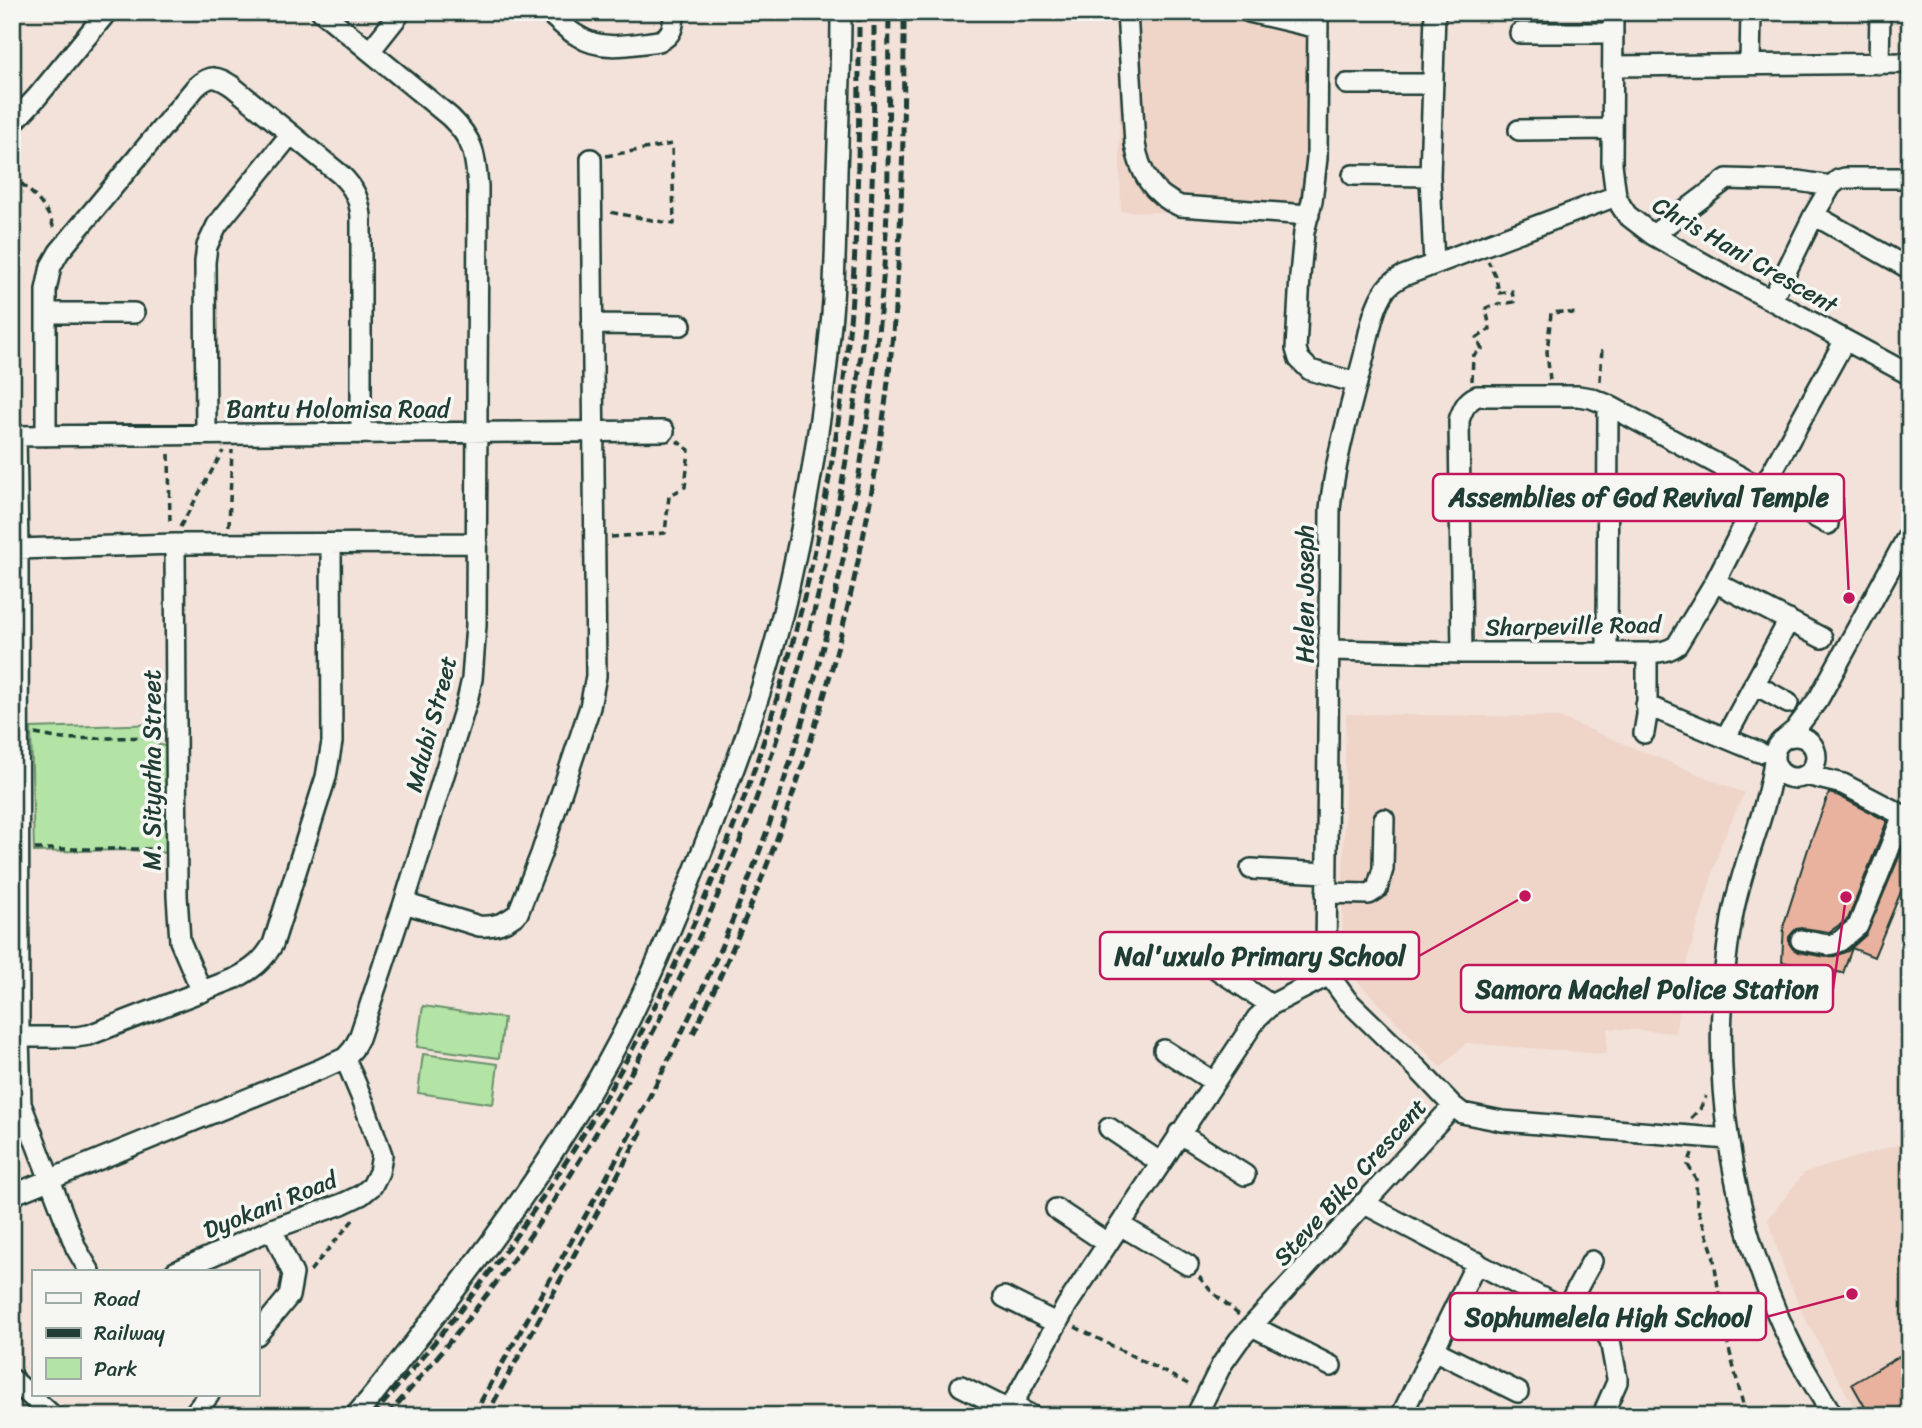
<svg xmlns="http://www.w3.org/2000/svg" width="1922" height="1428" font-family="Sriracha,sans-serif">
	<style>
		.built { fill: #efd4c8 }
		.green { fill: #b3e4a5; stroke: #69906c; stroke-width: 2 }
		.building { fill: #e9b29f; stroke: #1f3d34; stroke-width: 2 }
		.lines { fill: none; stroke-linecap: round; stroke-linejoin: round }
		.minor-casing { stroke: #1f3d34; stroke-width: 24 }
		.path { stroke: #1f3d34; stroke-width: 3.5; stroke-dasharray: 7 5; stroke-linecap: butt }
		.minor { stroke: #f6f6f2; stroke-width: 19 }
		.rail { stroke: #1f3d34; stroke-width: 5; stroke-dasharray: 10 5; stroke-linecap: butt }
		.labels { text-anchor: middle; stroke-width: 7; stroke-linejoin: round; paint-order: stroke }
		.street-label { font-size: 24px; fill: #1f3d34; stroke: #f6f6f2 }
		.leader { fill: none; stroke: #c2185b; stroke-width: 2.5 }
		.callout-dot { fill: #c2185b; stroke: #f6f6f2; stroke-width: 2.5 }
		.callout { fill: #f6f6f2; stroke: #c2185b; stroke-width: 2.5 }
		.callout-label { font-size: 26px; text-anchor: middle; font-weight: bold; fill: #1f3d34 }
	</style>
	<rect width="100%" height="100%" fill="#f2e2d9"/>
	<filter id="ink" filterUnits="userSpaceOnUse"><feTurbulence type="fractalNoise" baseFrequency=".0143" numOctaves="2"/><feDisplacementMap in="SourceGraphic" scale="14" xChannelSelector="R" yChannelSelector="G"/><feConvolveMatrix kernelMatrix="1 2 1 2 8 2 1 2 1" color-interpolation-filters="sRGB"/></filter>
	<g filter="url(#ink)">
		<!-- built -->
		<path class="built" d="M1117,12H1322V219L1121,211Z
			M1346,714L1559,717L1744,793L1722,842L1689,954L1675,1033L1608,1028L1606,1054L1466,1043L1441,1067L1347,971L1342,957Z
			M1910,1141V1416H1859L1804,1316L1785,1272L1768,1219L1804,1173Z"/>
		<!-- green -->
		<path class="green" d="M160,724L159,745L167,746V853L128,850L34,852L31,728Z
			M423,1006L504,1018L499,1058L417,1047Z
			M423,1054L498,1064L493,1104L418,1093Z"/>
		<!-- building -->
		<path class="building" d="M1829,793L1839,796L1887,821L1848,919L1829,932L1803,928L1796,929L1789,937V943L1793,949L1798,952L1826,957L1835,956L1848,951L1866,935L1910,831V870L1874,957L1852,948L1843,973L1782,962L1784,924L1809,846Z
			M1905,1353L1910,1360V1416H1870L1852,1384Z"/>
		<g class="lines">
			<defs>
				<path id="minor" d="M548,12C557,20 567,30 578,36C602,52 632,44 659,41C672,36 674,26 674,12
					M1127,12L1135,144C1140,173 1152,194 1180,206L1309,215
					M1249,12L1318,28
					M1318,12L1317,158L1312,201L1304,232L1300,276L1296,349L1299,359L1310,370L1357,383
					M1613,12L1612,164L1616,196L1621,206L1627,215L1653,235L1708,266L1910,375
					M1520,33H1613
					M370,51L401,12
					M1750,64L1751,12
					M1879,64L1880,12
					M1613,66L1910,63
					M1347,84H1433
					M12,124L37,97L107,12
					M1519,130L1612,129
					M1353,175L1430,176
					M1616,196L1403,276C1396,280 1390,283 1386,289C1373,307 1369,334 1364,356C1351,406 1335,458 1330,509L1326,962L1329,975L1347,1000L1417,1068L1453,1106L1462,1113L1502,1121L1728,1139
					M1814,215L1910,269
					M1653,235L1727,179L1798,181L1831,186
					M1434,264L1430,176L1435,12
					M1772,300L1814,215L1831,186L1838,180L1845,178H1910
					M46,313H134
					M592,324L681,325
					M206,434L205,262L207,246L217,225L290,135
					M12,436L664,431
					M16,436L18,549
					M46,436V290L51,266L59,252L196,87C211,74 216,76 232,86L341,175C354,188 359,198 361,216V433
					M175,544L177,896L180,941L202,992
					M1715,582L1822,638
					M1330,650L1462,653H1647C1659,652 1668,652 1677,645L1715,582L1763,488L1845,340
					M1607,652L1608,405
					M1462,653L1459,420C1463,409 1466,401 1477,396H1578L1591,398L1608,405L1828,524
					M1754,684L1788,703
					M1646,705L1759,752
					M1644,733L1647,715V653
					M1774 757a21 21 0 1 1 42 0a21 21 0 1 1-42 0Z
					M1726,737L1789,620
					M1785,738L1795,730L1819,698L1910,532
					M1774,760C1767,815 1741,864 1732,919C1706,1064 1728,1220 1795,1352C1807,1374 1820,1394 1833,1416
					M1806,775L1843,784L1910,819
					M1251,869L1326,873
					M1326,893L1369,894L1377,889L1383,869L1384,819
					M404,903L479,926C495,927 506,923 518,913L541,854L590,707L596,676L591,159
					M1801,940L1828,945L1833,944L1840,941L1858,926L1903,815
					M1218,970L1271,1005
					M19,1037H76L89,1035L236,978C253,969 263,961 273,944L326,777L332,742L331,545
					M1164,1050L1214,1082
					M1109,1128L1161,1163
					M1179,1133L1245,1175
					M12,1195L323,1068L345,1058L353,1049L359,1038L404,903L467,701L472,679L476,625L478,186C475,154 474,140 450,117L322,12
					M1363,1203L1603,1330L1610,1340L1617,1378V1382L1602,1416
					M1056,1209L1107,1243
					M1120,1225L1188,1265
					M90,1272L76,1248L21,1104L19,1037L18,549L175,544L477,543
					M175,1272L272,1229L342,1204L361,1195L372,1186L379,1172L382,1155L363,1101L345,1058
					M1004,1297L1056,1323
					M1566,1309L1592,1261
					M1252,1326L1331,1366
					M257,1335L289,1296L293,1274L272,1229
					M1434,1350L1518,1392
					M12,1379L53,1416
					M961,1386L1009,1410
					M1011,1405L1032,1416
					M192,1416L209,1395
					M355,1416L369,1400C455,1292 541,1182 608,1061C641,1002 667,939 692,876C731,780 768,683 790,582C810,494 824,404 832,314C836,267 836,218 837,171C839,118 841,65 841,12
					M1006,1416L1067,1305L1257,1018L1271,1005L1329,975
					M1196,1416L1222,1364L1239,1340L1453,1106
					M1401,1416L1477,1262"/>
			</defs>
			<!-- minor casing -->
			<use href="#minor" class="minor-casing"/>
			<!-- path -->
			<path class="path" d="M606,156L672,144L674,224L609,212
				M12,176C29,189 51,209 54,231
				M1550,380L1547,352L1551,313L1561,312L1578,314
				M1472,381L1473,356L1482,349L1477,338L1490,329L1486,308L1493,305L1514,302L1512,291L1499,293L1496,278L1488,261
				M1600,381L1602,348
				M169,454L170,526
				M229,526L232,450
				M180,527L223,451
				M611,537L665,533L669,496L685,487L689,450L677,441
				M35,734L62,739L159,737
				M35,849H161
				M1691,1118L1700,1109L1706,1096
				M1692,1153L1688,1165L1696,1179L1697,1206L1713,1253L1724,1329L1746,1416
				M310,1271L353,1220
				M1199,1277L1212,1292L1239,1315
				M1075,1327L1188,1384"/>
			<!-- minor -->
			<use href="#minor" class="minor"/>
			<!-- rail -->
			<path class="rail" d="M693,1034C791,834 858,619 886,398C902,271 904,141 904,12
				M372,1416C428,1352 481,1287 529,1217C697,976 801,693 841,402C859,273 859,142 859,12
				M387,1416C444,1350 499,1283 547,1211C709,967 815,692 855,402C873,273 874,142 874,12
				M473,1416C562,1255 659,1096 730,926C818,716 867,493 884,266C890,182 888,97 889,12
				M486,1416L644,1127"/>
		</g>
	</g>
	<g class="labels">
		<!-- street labels -->
		<g class="street-label">
			<text transform="translate(1745 255) rotate(30)" y="8">Chris Hani Crescent</text>
			<text x="338" y="417">Bantu Holomisa Road</text>
			<text transform="translate(1305 594) rotate(-90)" y="8">Helen Joseph</text>
			<text transform="translate(1573 626) rotate(-1)" y="8">Sharpeville Road</text>
			<text transform="translate(431 724) rotate(-75)" y="8">Mdubi Street</text>
			<text transform="translate(152 770) rotate(-90)" y="8">M. Sityatha Street</text>
			<text transform="translate(1350 1182) rotate(-48)" y="8">Steve Biko Crescent</text>
			<text transform="translate(270 1205) rotate(-22)" y="8">Dyokani Road</text>
		</g>
	</g>
	<!-- callouts -->
	<path class="leader" d="M1849 598L1844 497M1525 896L1419 956M1846 897L1833 989M1852 1294L1766 1317"/>
	<g class="callout-dot">
		<circle cx="1849" cy="598" r="7"/>
		<circle cx="1525" cy="896" r="7"/>
		<circle cx="1846" cy="897" r="7"/>
		<circle cx="1852" cy="1294" r="7"/>
	</g>
	<g class="callout">
		<rect x="1433" y="474" width="411" height="47" rx="7"/>
		<rect x="1100" y="932" width="319" height="47" rx="7"/>
		<rect x="1461" y="965" width="372" height="47" rx="7"/>
		<rect x="1450" y="1293" width="316" height="47" rx="7"/>
	</g>
	<g class="callout-label">
		<text x="1639" y="506">Assemblies of God Revival Temple</text>
		<text x="1260" y="965">Nal'uxulo Primary School</text>
		<text x="1647" y="998">Samora Machel Police Station</text>
		<text x="1608" y="1326">Sophumelela High School</text>
	</g>
	<!-- margin -->
	<rect width="1922" height="1428" fill="none" stroke="#f6f6f2" stroke-width="42"/>
	<rect x="21" y="21" width="1880" height="1386" fill="none" stroke="#1f3d34" stroke-width="2.5" filter="url(#ink)"/>
	<!-- legend -->
	<rect x="32" y="1270" width="228" height="126" fill="#f6f6f2" stroke="#a0aca6" stroke-width="2"/>
	<rect x="46" y="1293" width="35" height="10" fill="#f6f6f2" stroke="#a0aca6" stroke-width="2"/>
	<text x="94" y="1306" font-size="21" fill="#1f3d34">Road</text>
	<rect x="46" y="1328" width="35" height="10" fill="#1f3d34" stroke="#a0aca6" stroke-width="2"/>
	<text x="94" y="1340" font-size="21" fill="#1f3d34">Railway</text>
	<rect x="46" y="1358" width="35" height="21" fill="#b3e4a5" stroke="#a0aca6" stroke-width="2"/>
	<text x="94" y="1376" font-size="21" fill="#1f3d34">Park</text>
</svg>
